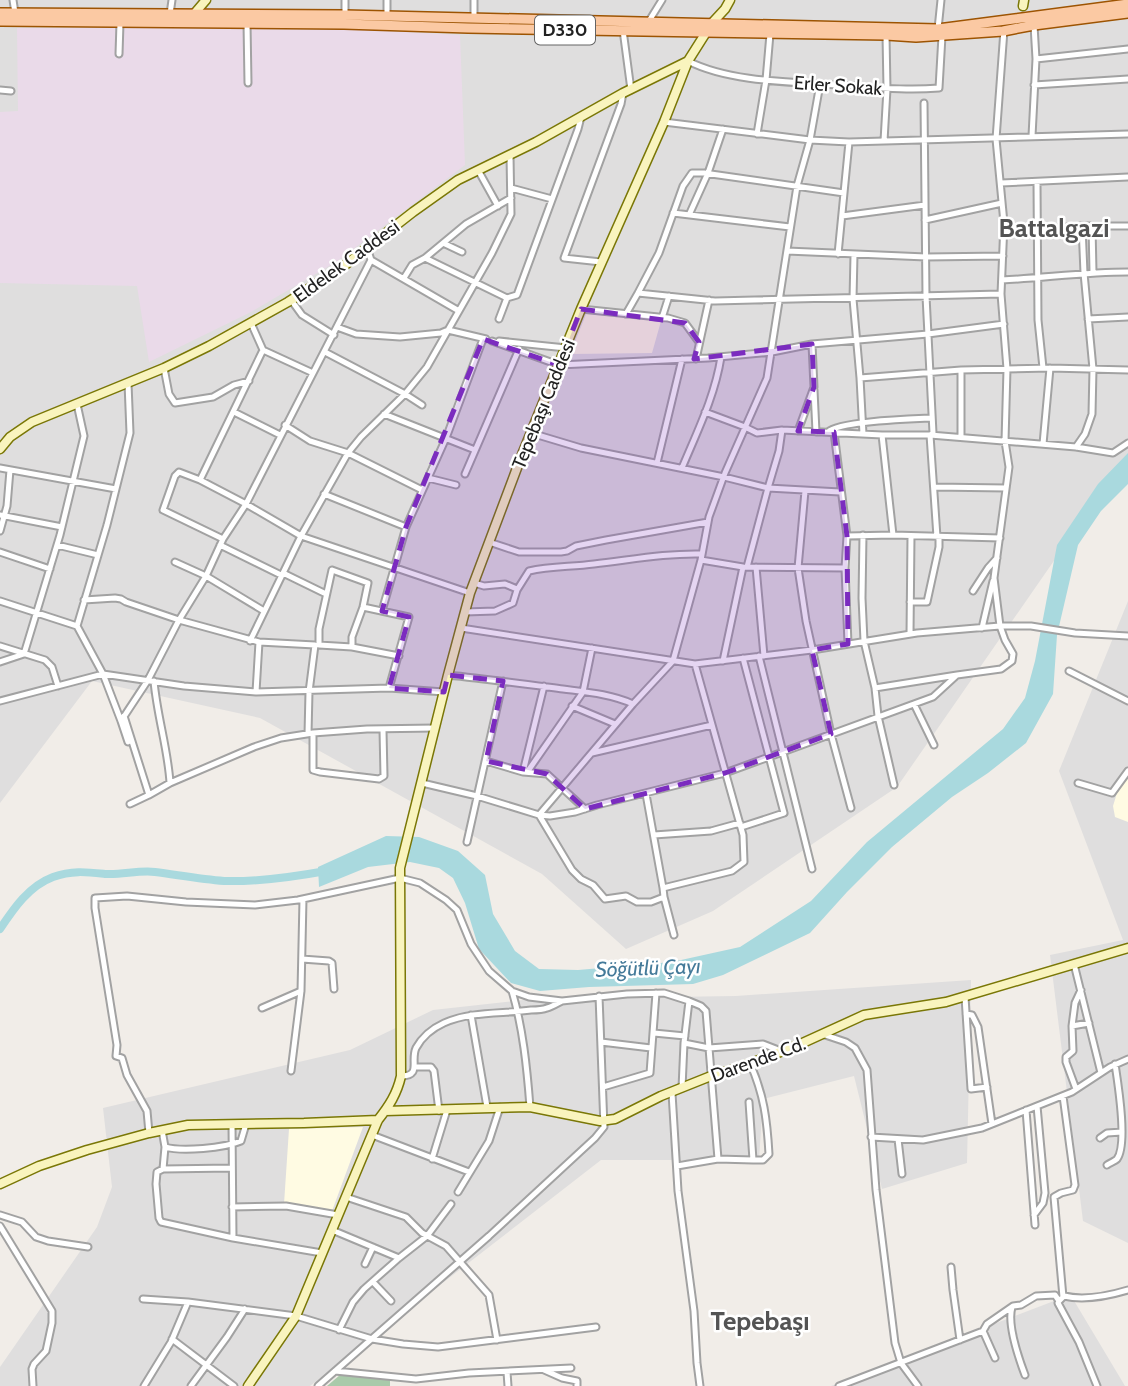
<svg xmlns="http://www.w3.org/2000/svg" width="1128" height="1386" font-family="Cabin,sans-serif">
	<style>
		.residential { fill: #dfdede }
		.industrial { fill: #eadae9 }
		.education { fill: #fffbe3 }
		.cemetery { fill: #a9caaa }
		.water { fill: #a9d9de }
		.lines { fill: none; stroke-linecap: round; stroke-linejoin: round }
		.river { stroke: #a9d9de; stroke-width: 8 }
		.street-casing { stroke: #a2a2a2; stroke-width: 9 }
		.secondary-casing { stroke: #7a7706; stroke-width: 11 }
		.primary-casing { stroke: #9d5402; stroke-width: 12 }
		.street { stroke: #fff; stroke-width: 5 }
		.secondary { stroke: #f9f4be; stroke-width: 8 }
		.primary { stroke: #fbc9a3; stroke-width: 9 }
		.marked { fill: #7b2cbf; fill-opacity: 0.2; stroke: #7b2cbf; stroke-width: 5; stroke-dasharray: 14 9; stroke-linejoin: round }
		.labels { text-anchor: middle; stroke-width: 5; stroke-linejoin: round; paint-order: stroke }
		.shield { fill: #fff; stroke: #646464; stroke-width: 2 }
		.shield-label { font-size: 18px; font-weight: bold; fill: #212121 }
		.street-label { font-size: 19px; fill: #212121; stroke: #fff }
		.water-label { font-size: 21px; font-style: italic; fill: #447a99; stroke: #fff }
		.district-label { font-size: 26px; font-weight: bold; fill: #545454; stroke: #fff }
	</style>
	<rect width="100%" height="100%" fill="#f1ede8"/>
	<!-- residential -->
	<path class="residential" d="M0,0H1128V454L897,787L713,911L626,949L542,874L260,718L92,681L0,803Z
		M1128,601V1243L1083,1221L1050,955L1123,940L1059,771Z
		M971,980L967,1163L882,1189L854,1076L763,1099L759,1160H601L310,1386H0V1367L97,1227L112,1187L103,1108L350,1050L433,1010L532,999L736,996Z
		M1070,1294L1125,1386H831L1054,1301Z"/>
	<!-- industrial -->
	<path class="industrial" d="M17,28H333L460,35L465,165L336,262L251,312L149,362L137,286L0,283V112L18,111Z"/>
	<!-- education -->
	<path class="education" d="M587,312L661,321L652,353L570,354Z
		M1128,777V822L1115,817L1113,806L1117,793Z
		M363,1127L332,1211L284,1204L289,1129Z"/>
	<!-- cemetery -->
	<path class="cemetery" d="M340,1375L390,1378V1386H327Z"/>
	<!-- water -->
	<path class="water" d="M1128,453V484L1101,511L1078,545L1057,635L1053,694L1026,743L988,773L952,797L892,847L847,892L810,933L723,975L693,984L589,987L540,991L511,983L479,949L465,903L453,878L439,868L410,862L368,867L319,887L318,867L386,836L419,837L458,851L485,875L493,914L515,951L539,969L578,970L672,962L740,947L811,901L867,842L1003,729L1025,698L1035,661L1057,545L1098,484Z"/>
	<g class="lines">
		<!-- river -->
		<path class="river" d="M0,929C14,908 29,886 53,877C72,870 87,872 106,874C122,875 139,870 155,872C178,875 201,879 224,881C257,882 293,877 326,871"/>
		<defs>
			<path id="street" d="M13,0L15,13
				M170,14L172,0
				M387,16V0
				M345,17V0
				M474,17V0
				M649,21L662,0
				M247,23L248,83
				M938,29L941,0
				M623,30L631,90
				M119,54L120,23
				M1036,59L1128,49
				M688,61C729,82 791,82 837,85C872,87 904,91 939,88L942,36
				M1034,85L1128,79
				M0,90L11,91
				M924,103L926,296L933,433L930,435L937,537
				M664,122L810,140L849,142L1128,134
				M757,134L766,80L770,34
				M1032,136L1036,59L1034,25
				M884,141L887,89L886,35
				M478,170L498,206
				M1037,182L1038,320L1043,368
				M1001,183L1128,177
				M511,188L552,199
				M673,213L790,227
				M689,215L708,173L723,129
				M842,216L925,205
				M925,220L1002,203
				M1092,226L1093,272
				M1039,229L1082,226H1128
				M443,243L462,252
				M787,251L926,257L1003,256
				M838,254L849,142
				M854,255L853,299L860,378L863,434
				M425,258L507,298L517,295L578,129L581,117
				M371,260L459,311
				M601,262L564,258L621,104L623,93
				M404,278L412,265L425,258L466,224L511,198
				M1002,280C1044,278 1086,272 1128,272
				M638,293L659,253L683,186L692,173H704L844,193
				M294,304L302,315L334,335
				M581,309L668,318L685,323L699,342
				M626,314L638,293L715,301L1001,294
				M662,318L669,296
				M499,319L507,298
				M1088,319L1128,317
				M251,323L263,350L313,373
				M337,327L356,334L400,337L441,333L448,330L486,339
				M492,341L559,365L708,358L772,352L812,344L928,334L1004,324
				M499,341L566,348
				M325,352L405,394L422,405
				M696,359L709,300
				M164,368L169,394L175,403L213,397L234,385L249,381
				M860,378L961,370L1050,368L1128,370
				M814,390L816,432
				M234,412L280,435
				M705,412L745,427L757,433L782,430L882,435H930L1076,447L1113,453L1128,443
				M384,414L475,450
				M285,425L310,441L348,453L422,490
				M782,430L779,451L768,488L840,492
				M798,431L814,387L812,344
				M828,432C839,421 912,419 932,418
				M834,432L847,536L845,568L848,644
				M531,433L581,448L724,477L768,488L747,567
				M882,435L893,535
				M961,437V370
				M1043,444L1050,368
				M1076,447L1085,434L1092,414L1093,369L1084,273L1082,226
				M657,463L682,359
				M0,468L116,489
				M682,468C697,432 715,396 721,357
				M465,474L519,349
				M428,478L456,485
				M200,480L263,350
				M934,487L1006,488
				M805,491L798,568L806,621L831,734L851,808
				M324,494L406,527
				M0,515L62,527
				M0,531L7,506L10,470
				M863,535L862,598L864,641L875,688L878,716L894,785
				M847,536L893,535L1000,538
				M223,539L163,510L175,476L179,472L200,480L246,504L301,536L470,593
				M489,542L519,552H561L567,551L576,546L606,540L708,522
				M57,545L98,555
				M220,545L281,575
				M0,552L50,569
				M701,560L743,567L845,568
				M175,562L206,576L264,611
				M756,567L764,656
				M283,573L326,594
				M474,583L484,586L505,584L517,589
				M973,591L988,568L997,558
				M84,600L115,598L121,599L126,602L179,620L148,680L121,721
				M0,601L77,626L103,674L184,686L256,692L389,688L444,692
				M910,602H927L939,547V537
				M363,607L409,617L389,688
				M382,611L406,527L446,438L483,339
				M465,612L495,611L513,603L517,590L529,571C550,566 571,567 594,564C630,560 666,553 702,554
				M77,626L107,525L130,433L128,383
				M461,628L695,664L812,650L917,633L1000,626H1031L1075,633L1128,636
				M982,628L993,581
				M910,634L911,536
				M250,641L301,536L348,453L361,437L405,394L427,367L492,253L511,214L510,155
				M259,642L315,645L309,692L308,734
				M319,645V629L332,570L368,583L363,607L352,637V647
				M319,645L352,647L399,656
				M0,646L45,660L52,667L58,686
				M759,656L812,869
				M723,661L743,567
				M0,662L24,654L60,535L84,436L77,404
				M1069,671L1128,701
				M448,675C486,679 524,684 563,689C586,692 611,694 633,704
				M875,688L957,675
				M256,692L259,642L179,620L206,576L223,539L246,504L371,260L367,248
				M0,701L103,674L121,721L128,742
				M914,704L934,745
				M572,706L615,724
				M124,716L149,795L130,804
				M313,733L367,729L435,728
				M592,753L712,725
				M486,761L523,772L547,774L585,809
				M528,771L583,692L592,648
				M523,772L544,686
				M170,783L254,747L281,738L313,733V770L320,772L379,779L384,776L383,730
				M422,783L477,796L539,815L550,816L575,812L597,805L725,773L933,697L957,675L1001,669L1012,661L1013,654L1005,640L1000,626L994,578L1009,467L1005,441L1007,369L1001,294L1004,223L996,139L1004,30
				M1078,783L1112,793L1128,771
				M646,794L663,888L732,871L744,862L743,835L695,664
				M149,795L170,783C168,749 157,716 154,681
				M741,827L784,813L743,658
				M654,835L711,831L740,823
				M467,842L503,681
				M663,888L664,897L651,902H637L626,896L605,899L593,885L581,879L572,870L539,815L633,704L673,661L701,560L709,517L725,473L767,378L797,186L810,140L820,84
				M664,897L674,935
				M302,959L329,961L332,963L334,989
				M1074,964L1101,1073
				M512,991C523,1028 527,1068 530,1107
				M965,997L971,1089L987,1087
				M262,1008L301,991
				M966,1014L972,1015L978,1027L992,1124
				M471,1015L487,1107
				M1072,1026L1075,1003L1081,990
				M654,1033L685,1036
				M822,1034L846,1042L855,1048L867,1070L876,1190L895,1343L901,1363L918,1386
				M601,1042L651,1048
				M684,1043L709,1048L763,1044L781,1051
				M750,1063C764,1095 767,1119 769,1154L763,1160H753
				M415,1067H431L434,1071L439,1111
				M291,1071L301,991L303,899
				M401,1076C422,1076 410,1061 416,1048C422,1037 433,1028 444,1023C471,1011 502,1014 531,1010C536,1010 542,1010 547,1008C552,1007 558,1003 562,1001
				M603,1087L650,1073L656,993
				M682,1088L684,1043L689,1001
				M1076,1089L1066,1062V1057L1073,1051L1072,1026L1089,1023
				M672,1093L678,1191L694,1311L697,1363L700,1386
				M1026,1110L1035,1225
				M232,1124L233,1238
				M162,1130L165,1147C182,1152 224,1148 241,1141L246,1124
				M149,1133L147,1111L127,1075L122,1058L116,1056L117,1045L95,908V898L127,896L186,902L255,905L298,900L400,878L420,883L446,900L457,910L471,944L489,971L512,991L529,997L562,1001L627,994L664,993L689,1001L701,1006L706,1011L718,1159
				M372,1135L469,1172
				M871,1137L923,1140L982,1128L1072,1092L1110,1067L1128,1059
				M1100,1138L1107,1133L1122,1132
				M898,1139L902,1174
				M432,1159L447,1110
				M1107,1165C1110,1163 1115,1161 1117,1159C1128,1144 1118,1084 1115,1064
				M677,1166L718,1159L753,1160L749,1102
				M231,1168L163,1169L157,1172L156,1184L159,1218L161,1222L233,1238L322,1253
				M163,1169L165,1147
				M458,1192L489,1141L500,1107
				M346,1197L406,1217L422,1233L446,1246L489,1295L497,1340
				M232,1207L286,1206L338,1215
				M0,1215L22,1222L36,1237L48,1241L88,1247
				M1034,1215L1043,1203L1045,1193L1037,1106
				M0,1226L52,1311V1323L46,1351L34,1364L32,1369L33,1386
				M332,1230L399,1258
				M365,1264L373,1247
				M951,1267L953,1290L960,1340
				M373,1282L391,1301
				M1063,1297L1054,1197L1061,1193L1073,1190L1075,1185L1063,1096
				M143,1299L188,1302L296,1316L372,1339L403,1344L438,1347L596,1327
				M1012,1307C1007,1324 1019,1359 1025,1375
				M339,1330L353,1302L364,1289L399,1258L427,1236L451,1204
				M983,1331L995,1358
				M172,1339L234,1386
				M544,1370L562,1378L577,1381V1386
				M335,1371L416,1379L469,1373L571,1368
				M507,1372L508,1386
				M144,1386L171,1342L188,1302
				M191,1386L227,1337L245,1309
				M318,1386L489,1236L595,1138L604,1127L599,996
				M839,1386L983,1331L987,1324L1013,1306L1021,1305L1036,1296L1055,1295L1059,1301
				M1097,1386L1079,1342L1058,1303L1059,1301L1064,1296C1085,1301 1108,1296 1128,1290"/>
			<path id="secondary" d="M1023,6L1024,0
				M194,14L206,0
				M0,449L10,437L32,422L164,368L209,346L288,302L340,269L413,212L458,180L536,142L623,93L688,61
				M385,1111L530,1107L600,1121L615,1119L661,1096L711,1076L738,1068L796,1046L864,1015L946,1002L1128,948
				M0,1184L39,1166L87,1150L149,1133L188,1125L304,1123L378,1120
				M248,1386L296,1316L378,1120C389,1106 397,1094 401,1076L400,868L448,675L470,593L523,452L581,309L664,122L688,61L712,23L725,9L730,0"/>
			<path id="primary" d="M0,13L345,15L938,29L1128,4
				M0,21L344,24L468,28L886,35L916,37L1003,31L1034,25L1128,13"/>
		</defs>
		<!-- street casing -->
		<use href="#street" class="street-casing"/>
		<!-- secondary casing -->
		<use href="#secondary" class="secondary-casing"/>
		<!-- primary casing -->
		<use href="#primary" class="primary-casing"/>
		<!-- street -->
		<use href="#street" class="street"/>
		<!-- secondary -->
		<use href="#secondary" class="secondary"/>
		<!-- primary -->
		<use href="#primary" class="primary"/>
	</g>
	<!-- marked area -->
	<path class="marked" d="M581,309L685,323L699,342L694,359L812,344L814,387L798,431L834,432L847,536L848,644L812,650L831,734L725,773L585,809L547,774L486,761L503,681L448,675L444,692L389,688L409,617L382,611L406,527L483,339L559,365Z"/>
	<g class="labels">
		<!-- shield labels -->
		<rect class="shield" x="535" y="15.5" width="60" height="29" rx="5"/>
		<g class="shield-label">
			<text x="565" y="36">D330</text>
		</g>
		<!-- street labels -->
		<g class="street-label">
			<text transform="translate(838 85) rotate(4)" y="7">Erler Sokak</text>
			<text transform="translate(346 261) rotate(-36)" y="7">Eldelek Caddesi</text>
			<text transform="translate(543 404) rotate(-68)" y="7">Tepebaşı Caddesi</text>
			<text transform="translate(758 1059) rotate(-20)" y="7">Darende Cd.</text>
		</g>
		<!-- water labels -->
		<g class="water-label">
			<text transform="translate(648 968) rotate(-2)" y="7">Söğütlü Çayı</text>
		</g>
		<!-- district labels -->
		<g class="district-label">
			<text x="1054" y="237">Battalgazi</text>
			<text x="760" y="1330">Tepebaşı</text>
		</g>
	</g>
</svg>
